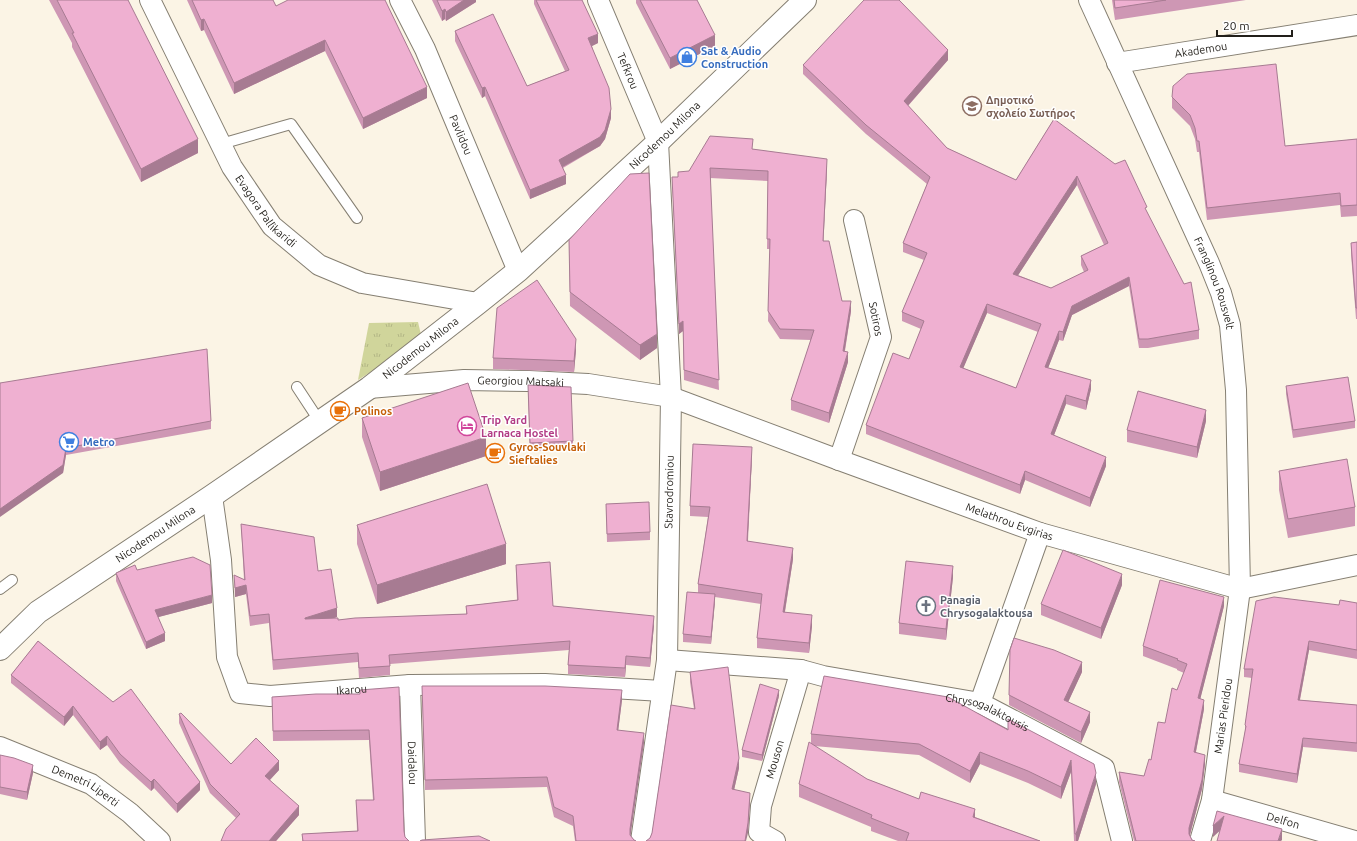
<svg xmlns="http://www.w3.org/2000/svg" width="1357" height="841" font-family="Ubuntu,sans-serif">
	<style>
		.grass { fill: url(#grass-tufts) }
		.lines { fill: none; stroke-linecap: round; stroke-linejoin: round }
		.service-casing { stroke: #857f72; stroke-width: 12 }
		.minor-casing { stroke: #857f72; stroke-width: 22 }
		.secondary-casing { stroke: #857f72; stroke-width: 24 }
		.service { stroke: #fff; stroke-width: 10 }
		.minor { stroke: #fff; stroke-width: 20 }
		.secondary { stroke: #fff; stroke-width: 22 }
		.wall { fill: #ce97b4; fill-rule: evenodd }
		.shaded-wall { fill: #a77b92 }
		.building { fill: #efb0d1; stroke: #a77b92; fill-rule: evenodd }
		.labels { text-anchor: middle; stroke-width: 3; stroke-linejoin: round; paint-order: stroke }
		.street-label { font-size: 11px; fill: #221f1a; stroke: #fff }
		.shop-label { font-size: 11px; font-weight: bold; fill: #366cbe; stroke: #fff; text-anchor: start }
		.education-label { font-size: 11px; font-weight: bold; fill: #785e54; stroke: #fff; text-anchor: start }
		.food-label { font-size: 11px; font-weight: bold; fill: #c56008; stroke: #fff; text-anchor: start }
		.hotel-label { font-size: 11px; font-weight: bold; fill: #b23c85; stroke: #fff; text-anchor: start }
		.worship-label { font-size: 11px; font-weight: bold; fill: #5b616d; stroke: #fff; text-anchor: start }
	</style>
	<defs>
		<pattern id="grass-tufts" width="24" height="20" patternUnits="userSpaceOnUse"><rect width="24" height="20" fill="#d0d59b"/><path d="M3 7l-1-3M5 7V3M7 7l1-3M15 17l-1-3M17 17v-4M19 17l1-3" fill="none" stroke="#b2b685"/></pattern>
	</defs>
	<rect width="100%" height="100%" fill="#fbf4e5"/>
	<!-- grass -->
	<path class="grass" d="M418,322L422,339L358,380L369,323Z"/>
	<g class="lines">
		<defs>
			<path id="service" d="M221,144L291,124L357,218
				M297,387L320,422
				M0,589L12,580"/>
			<g id="minor">
				<path id="s1" d="M150,0L232,167L272,226L319,265L362,283L478,303"/>
				<path id="s2" d="M400,0L425,49L518,271"/>
				<path id="s3" d="M598,0L658,142L671,397L667,660L641,841"/>
				<path id="s4" d="M1089,0L1209,263L1221,293L1230,325L1236,390L1240,589L1212,800L1200,841"/>
				<path id="s5" d="M1117,63L1357,25"/>
				<path id="s6" d="M369,388L464,380L529,381L588,384L671,397L839,460L1040,533L1240,589L1357,565"/>
				<path d="M839,460L881,337L854,220"/>
				<path id="s7" d="M212,496L221,560L227,657L240,693L270,696L410,685L545,684L662,691"/>
				<path id="s8" d="M667,660L801,670L823,676L980,703L1104,768L1122,841"/>
				<path id="s9" d="M410,685L415,841"/>
				<path d="M980,703L1040,533"/>
				<path id="s10" d="M0,747L91,784L130,813L160,841"/>
				<path id="s11" d="M1212,800L1355,841"/>
				<path id="s12" d="M775,841L759,832L761,806L801,670"/>
			</g>
			<g id="secondary">
				<path id="s13" d="M0,649L38,612L212,496L369,388L478,303L518,271L658,142L805,0"/>
			</g>
		</defs>
		<!-- service casing -->
		<use href="#service" class="service-casing"/>
		<!-- minor casing -->
		<use href="#minor" class="minor-casing"/>
		<!-- secondary casing -->
		<use href="#secondary" class="secondary-casing"/>
		<!-- service -->
		<use href="#service" class="service"/>
		<!-- minor -->
		<use href="#minor" class="minor"/>
		<!-- secondary -->
		<use href="#secondary" class="secondary"/>
	</g>
	<!-- wall -->
	<path class="wall" d="M49,0H128L198,153L141,182L72,47V43Z
		M187,0H273L276,6L427,98L363,129L325,51L234,94L204,30L201,31Z
		M432,0H476V2L446,21L445,19L442,21Z
		M534,0H582L598,43L592,46L611,118L605,139L600,146L563,168L566,184L530,199L485,96L482,98L455,41V31L527,86L565,71L534,4Z
		M636,0H697L715,46L670,69L636,3Z
		M1112,0H1246L1115,20Z
		M948,60L908,106L947,148L1016,180L1054,119L1147,212L1199,330V339L1148,348H1139L1129,286L1072,315L1063,341L1059,340L1048,368L1091,389L1086,410L1066,404L1054,435L1106,466L1090,507L1025,480L1020,494L866,434V425L909,359L921,329L902,321V312L924,260L903,252V243L927,184L866,134L803,74V65ZM1077,185L1104,245L1081,256V265L1084,272L1051,288L1018,275ZM987,313L1038,332L1016,388L963,368Z
		M1172,97L1285,146L1357,139V216L1341,217L1340,205L1207,220L1199,152H1197L1195,139L1190,126L1172,108Z
		M753,149L827,169L823,241L842,301L851,311L845,351L848,362L829,423L791,410V400L811,340L780,339L768,321L770,249H767L768,181L710,178L719,390L684,380L683,331L679,334L672,177H678L689,171Z
		M569,240L657,348L640,360L570,306Z
		M1357,242V319H1356L1351,254V243Z
		M576,350L574,372L493,369V358Z
		M0,383L211,421V429L66,455L63,473Z
		M1286,386L1355,421V428L1293,438L1286,394Z
		M528,392L573,441V449L530,451Z
		M362,418L486,456L380,491L362,437Z
		M1206,421L1197,458L1127,442V430Z
		M752,457L748,541L793,559L785,612L812,626L809,653L757,648V638L761,604L715,597L711,644L683,642V634L698,593V584L708,517L690,516V506Z
		M1279,471L1355,507V526L1288,538L1279,490Z
		M606,504L650,532V540L607,542Z
		M241,524L318,571L337,617L332,619L338,620L466,614V606L517,600L516,574V565L553,606L654,625L650,667L626,665L625,677L568,674V665L569,650L390,664V675L359,678L358,662L273,670L269,623L250,626L246,594L235,597L234,575L244,580Z
		M357,525L506,564L377,604L357,544Z
		M137,570L212,603L158,617L165,641L146,649L116,581V573Z
		M953,577L946,640L899,634V623Z
		M1122,585L1101,639L1041,615V604Z
		M1357,603V659L1309,650L1300,700L1357,705V752L1303,747L1297,783L1239,772V764L1245,731V725L1252,678L1244,677V669L1339,605Z
		M1224,606L1200,699L1204,709L1196,752L1205,764L1202,789L1190,835L1192,840L1195,841H1134L1119,782V772L1144,776L1151,760L1184,673L1177,670V669L1143,656V646Z
		M38,641L200,790L177,813L154,788L151,791L120,763L107,745L100,750L73,715L64,726L11,683V675Z
		M690,672L739,768L734,790L750,803L748,833L650,838L652,833L694,709L690,682Z
		M1082,672L1068,702L1090,722L1081,743L1009,705V695Z
		M422,686L622,700L618,731L644,743L630,835L634,840L636,841H575L573,826L554,817L547,787L425,790Z
		M360,694L405,837L409,841H302V834L357,831L356,800H373L369,740L273,741L272,697Z
		M779,696L762,761L742,757V750Z
		M179,714L231,764L279,770L270,780L299,815L276,841H221L236,818L210,793L179,723Z
		M1008,719L1096,784L1078,841H1074L1071,772L1061,799L1028,783L980,764L970,783L919,755L814,746L867,779L919,799L975,817L1040,841H898L871,831V827L799,797V784L811,744V734L1008,730Z
		M0,755L33,773L27,800L0,794Z"/>
	<!-- shaded-wall -->
	<path class="shaded-wall" d="M464,0H476V2L446,21V12Z
		M445,9V19L442,21V11Z
		M204,19V30L201,31V20Z
		M598,34V43L588,48V38Z
		M715,35V46L670,69V58Z
		M325,40V51L234,94V83Z
		M948,50V60L904,110V101Z
		M427,87V98L363,129V118Z
		M485,87V96L482,98V88Z
		M611,109V118L605,139L600,146L559,169V160Z
		M198,139V153L141,182V169Z
		M827,159V169L823,251V241Z
		M566,175V184L530,199V190Z
		M1077,176V185L1013,283V274Z
		M1129,277V286L1072,315L1063,341V332L1072,306Z
		M851,301V311L843,361V351Z
		M987,304V313L960,376V367Z
		M683,321V331L679,334V324Z
		M1059,331V340L1045,376V367Z
		M657,334V348L640,360V345Z
		M576,339V350L574,372V361Z
		M848,352V362L829,423V413Z
		M1091,380V389L1086,410V401Z
		M1066,395V404L1051,443V434Z
		M1206,410V421L1197,458V447Z
		M486,437V456L380,491V472Z
		M752,447V457L747,552V541Z
		M66,448V455L63,473L0,517V509Z
		M1106,457V466L1090,507V498Z
		M1025,471V480L1020,494V485Z
		M506,544V564L377,604V585Z
		M793,548V559L783,623V612Z
		M953,566V577L946,640V629Z
		M1122,574V585L1101,639V628Z
		M246,585V594L235,597V588Z
		M715,594V602L711,644V637Z
		M212,595V603L155,618V610Z
		M1224,597V606L1198,708V698Z
		M337,608V617L305,627V618Z
		M812,615V626L809,653V643Z
		M654,616V625L650,667V658Z
		M165,633V641L146,649V642Z
		M1309,641V650L1298,709V700Z
		M626,656V665L625,677V668Z
		M1082,662V672L1064,711V700Z
		M622,690V700L617,740V730Z
		M779,690V696L762,761V755Z
		M1204,700V709L1194,761V752Z
		M73,706V715L64,726V717Z
		M1090,712V722L1081,743V732Z
		M644,733V743L630,839V829Z
		M107,736V745L100,750V742Z
		M1303,738V747L1297,783V774Z
		M980,752V764L970,783V771Z
		M1205,755V764L1202,789L1189,838V828Z
		M739,758V768L732,799V789Z
		M1071,760V772L1061,799V787Z
		M279,761V770L265,785V776Z
		M33,765V773L27,800V792Z
		M1096,773V784L1078,841H1076V834Z
		M154,779V788L151,791V782Z
		M200,782V790L177,813V804Z
		M750,793L748,833L746,841H745Z
		M299,806V815L276,841H269Z
		M975,809V822L973,817Z
		M1224,816V827L1213,837V826Z
		M1282,829V840L1281,841H1278Z"/>
	<!-- building -->
	<path class="building" d="M57,0H128L198,139L141,169L72,33H74Z
		M192,0H273L276,6L288,0H385L427,87L363,118L325,40L234,83L204,19L201,20Z
		M437,0H464L446,12L445,9L442,11Z
		M536,0H582L598,34L588,38L609,88L611,109L605,130L600,137L559,160L566,175L530,190L485,87L482,88L455,31L493,14L527,86L569,70Z
		M640,0H697L715,35L670,58Z
		M864,0H899L948,50L904,101L947,148L1016,180L1054,119L1115,164L1125,160L1147,207L1145,208L1184,284L1191,282L1199,330L1148,339H1139L1129,277L1072,306L1063,332L1059,331L1045,367L1091,380L1086,401L1066,395L1051,434L1106,457L1090,498L1025,471L1020,485L866,425L893,353L909,359L924,321L902,312L927,253L903,243L930,177L866,125L803,65ZM1077,176L1108,243L1081,256L1088,270L1051,288L1013,274ZM987,304L1041,324L1016,388L960,367Z
		M1114,0H1166L1115,8Z
		M1276,64L1285,146L1357,139V205L1341,206L1340,193L1207,208L1199,141H1197L1195,128L1190,115L1172,97L1173,86L1187,74Z
		M710,136L753,139L752,149L827,159L823,241H829L842,301H851L843,351L848,352L829,413L791,400L814,330L780,329L768,311L770,239H767L768,171L710,168L719,380L684,370L683,321L679,324L672,177H678V172L689,171Z
		M649,173L657,334L640,345L570,292L569,240L630,174Z
		M1357,242V308H1356L1351,243Z
		M537,280L576,339L574,361L493,358L497,308Z
		M207,349L211,421L66,448L63,465L0,509V383Z
		M1348,377L1355,421L1293,430L1286,386Z
		M468,383L486,437L380,472L362,418Z
		M528,385L571,387L573,441L530,443Z
		M1138,391L1206,410L1197,447L1127,430Z
		M693,444L752,447L747,541L793,548L783,612L812,615L809,643L757,638L762,594L698,584L710,507L690,506Z
		M1347,459L1355,507L1288,519L1279,471Z
		M487,484L506,544L377,585L357,525Z
		M649,502L650,532L607,534L606,504Z
		M241,524L314,537L318,571L331,569L337,608L305,618V619L338,618V620L355,618L467,614L466,606L518,600L516,565L550,562L553,606L654,616L650,658L626,656L625,668L568,665L570,641L389,655L390,666L359,668L358,653L273,660L269,614L250,616L246,585L235,588L234,575L245,580Z
		M1063,550L1122,574L1101,628L1041,604Z
		M193,557L210,565L212,595L155,610L165,633L146,642L116,573L135,565L137,570Z
		M906,561L953,566L946,629L899,623Z
		M1160,580L1224,597L1198,698L1204,700L1194,752L1205,755L1202,780L1189,828V834L1192,840L1195,841H1136L1119,772L1144,776L1149,759L1151,760L1158,722L1165,723L1172,688L1177,690L1187,664L1177,660L1178,659L1143,646Z
		M687,592L715,594L711,637L683,634Z
		M1274,597L1339,605L1340,600L1357,603V650L1309,641L1298,700L1357,705V743L1303,738L1297,774L1239,764L1246,726L1245,725L1253,669H1244L1256,601Z
		M1014,638L1054,650L1082,662L1064,700L1090,712L1081,732L1009,695L1010,650Z
		M38,641L113,702L131,689L200,782L177,804L154,779L151,782L120,754L107,736L100,742L73,706L64,717L11,675Z
		M728,667L739,758L732,789L750,793L748,823L745,841H646L650,838L652,833L671,705L695,709L690,672Z
		M824,676L948,697L1008,730V719L1094,764L1096,773L1076,834H1075L1071,760L1061,787L1028,771L980,752L970,771L919,744L811,734Z
		M760,684L779,690L762,755L742,750Z
		M422,686H545L622,690L617,730L644,733L630,829V835L634,840L636,841H576L573,816L554,807L547,777L425,780Z
		M399,687L404,831L405,837L409,841H303L302,834L358,831L356,800H374L369,730L273,731L272,697L316,694H360V690Z
		M181,713L231,764L256,738L279,761L265,776L299,806L269,841H221L226,829L240,814L210,784L179,714Z
		M809,742L867,779L919,799L921,792L975,809L973,817L1040,841H906L909,833L871,818L872,815L799,784Z
		M0,755L14,758L33,765L27,792L0,787Z
		M1217,811L1282,829L1278,841H1217L1224,816L1213,826Z
		M479,836L490,841H420L422,840Z"/>
	<!-- icons -->
	<defs>
		<symbol id="shop-ring" viewBox="-11 -11 22 22"><circle r="9.5" fill="#fff" stroke="#3f7fe0" stroke-width="1.5"/><path d="M-5-2.5h2.3a2.7 3.5 0 0 1 5.4 0H5L5.5 6h-11ZM-1.5-2.5h3a1.5 2.3 0 0 0-3 0Z" fill="#3f7fe0"/></symbol>
		<symbol id="school-ring" viewBox="-11 -11 22 22"><circle r="9.5" fill="#fff" stroke="#8d6e63" stroke-width="1.5"/><path d="M0-5L7-2L0 1L-7-2ZM-4 1L0 2.5L4 1V4Q0 6-4 4Z" fill="#8d6e63"/></symbol>
		<symbol id="cafe-ring" viewBox="-11 -11 22 22"><circle r="9.5" fill="#fff" stroke="#e8710a" stroke-width="1.5"/><path d="M-5.5-4.5H6V0H3Q3 3.5 0 3.5H-2.5Q-5.5 3.5-5.5 0ZM3-3.2v2h1.7v-2ZM-6 4.5H4V6H-6Z" fill="#e8710a"/></symbol>
		<symbol id="hotel-ring" viewBox="-11 -11 22 22"><circle r="9.5" fill="#fff" stroke="#d1479c" stroke-width="1.5"/><path d="M-6-4.5h1.5V1H6V5H4.5V3h-9V5H-6ZM-4 0a1.8 1.8 0 1 1 3.6 0ZM.5 0V-2.5h3Q6-2.5 6 0Z" fill="#d1479c"/></symbol>
		<symbol id="supermarket-ring" viewBox="-11 -11 22 22"><circle r="9.5" fill="#fff" stroke="#3f7fe0" stroke-width="1.5"/><path d="M-6-5.5h2.5l.6 2H6L4.5 2H-2.5L-4.4-4H-6ZM-1.5 3.2a1.3 1.3 0 1 0 .1 0ZM3 3.2a1.3 1.3 0 1 0 .1 0Z" fill="#3f7fe0"/></symbol>
		<symbol id="church-ring" viewBox="-11 -11 22 22"><circle r="9.5" fill="#fff" stroke="#6b7280" stroke-width="1.5"/><path d="M-1.2-6h2.4v3.5h3.3v2.4h-3.3V6h-2.4V-.1h-3.3v-2.4h3.3Z" fill="#6b7280"/></symbol>
	</defs>
	<g fill-rule="evenodd">
		<use href="#shop-ring" x="676" y="46" width="22" height="22"/>
		<use href="#school-ring" x="961" y="95" width="22" height="22"/>
		<use href="#cafe-ring" x="329" y="400" width="22" height="22"/>
		<use href="#hotel-ring" x="456" y="415" width="22" height="22"/>
		<use href="#supermarket-ring" x="58" y="431" width="22" height="22"/>
		<use href="#cafe-ring" x="484" y="442" width="22" height="22"/>
		<use href="#church-ring" x="915" y="595" width="22" height="22"/>
	</g>
	<g class="labels">
		<!-- street labels -->
		<g class="street-label">
			<text dy="4" stroke="none"><textPath href="#s5" startOffset="85">Akademou</textPath></text>
			<text dy="4" stroke="none"><textPath href="#s3" startOffset="77">Tefkrou</textPath></text>
			<text dy="4" stroke="none"><textPath href="#s2" startOffset="148">Pavlidou</textPath></text>
			<text dy="4" stroke="none"><textPath href="#s13" startOffset="842">Nicodemou Milona</textPath></text>
			<text dy="4" stroke="none"><textPath href="#s1" startOffset="242">Evagora Pallikaridi</textPath></text>
			<text dy="4" stroke="none"><textPath href="#s4" startOffset="310">Franglinou Rousvelt</textPath></text>
			<text transform="translate(876 319) rotate(79)" y="4">Sotiros</text>
			<text dy="4" stroke="none"><textPath href="#s13" startOffset="518">Nicodemou Milona</textPath></text>
			<text dy="4" stroke="none"><textPath href="#s6" startOffset="152">Georgiou Matsaki</textPath></text>
			<text transform="translate(669 492) rotate(-89)" y="4">Stavrodromiou</text>
			<text dy="4" stroke="none"><textPath href="#s6" startOffset="664">Melathrou Evgirias</textPath></text>
			<text dy="4" stroke="none"><textPath href="#s13" startOffset="194">Nicodemou Milona</textPath></text>
			<text dy="4" stroke="none"><textPath href="#s7" startOffset="312">Ikarou</textPath></text>
			<text dy="4" stroke="none"><textPath href="#s8" startOffset="326">Chrysogalaktousis</textPath></text>
			<text transform="translate(1223 716) rotate(-82)" y="4">Marias Pieridou</text>
			<text dy="4" stroke="none"><textPath href="#s12" startOffset="93">Mouson</textPath></text>
			<text dy="4" stroke="none"><textPath href="#s9" startOffset="78">Daidalou</textPath></text>
			<text dy="4" stroke="none"><textPath href="#s10" startOffset="94">Demetri Liperti</textPath></text>
			<text dy="4" stroke="none"><textPath href="#s11" startOffset="74">Delfon</textPath></text>
		</g>
		<!-- shop labels -->
		<g class="shop-label">
			<text x="701" y="55">Sat &amp; Audio<tspan x="701" dy="13">Construction</tspan></text>
			<text x="83" y="446">Metro</text>
		</g>
		<!-- education labels -->
		<g class="education-label">
			<text x="986" y="104">Δημοτικό<tspan x="986" dy="13">σχολείο Σωτήρος</tspan></text>
		</g>
		<!-- food labels -->
		<g class="food-label">
			<text x="354" y="415">Polinos</text>
			<text x="509" y="451">Gyros-Souvlaki<tspan x="509" dy="13">Sieftalies</tspan></text>
		</g>
		<!-- hotel labels -->
		<g class="hotel-label">
			<text x="481" y="424">Trip Yard<tspan x="481" dy="13">Larnaca Hostel</tspan></text>
		</g>
		<!-- worship labels -->
		<g class="worship-label">
			<text x="940" y="604">Panagia<tspan x="940" dy="13">Chrysogalaktousa</tspan></text>
		</g>
	</g>
	<!-- scale -->
	<path d="M1217 30v6h75v-6" fill="none" stroke="#221f1a" stroke-width="2"/>
	<text x="1223" y="30" font-size="12" fill="#221f1a" stroke="#ffffff" stroke-width="3" paint-order="stroke">20 m</text>
</svg>
